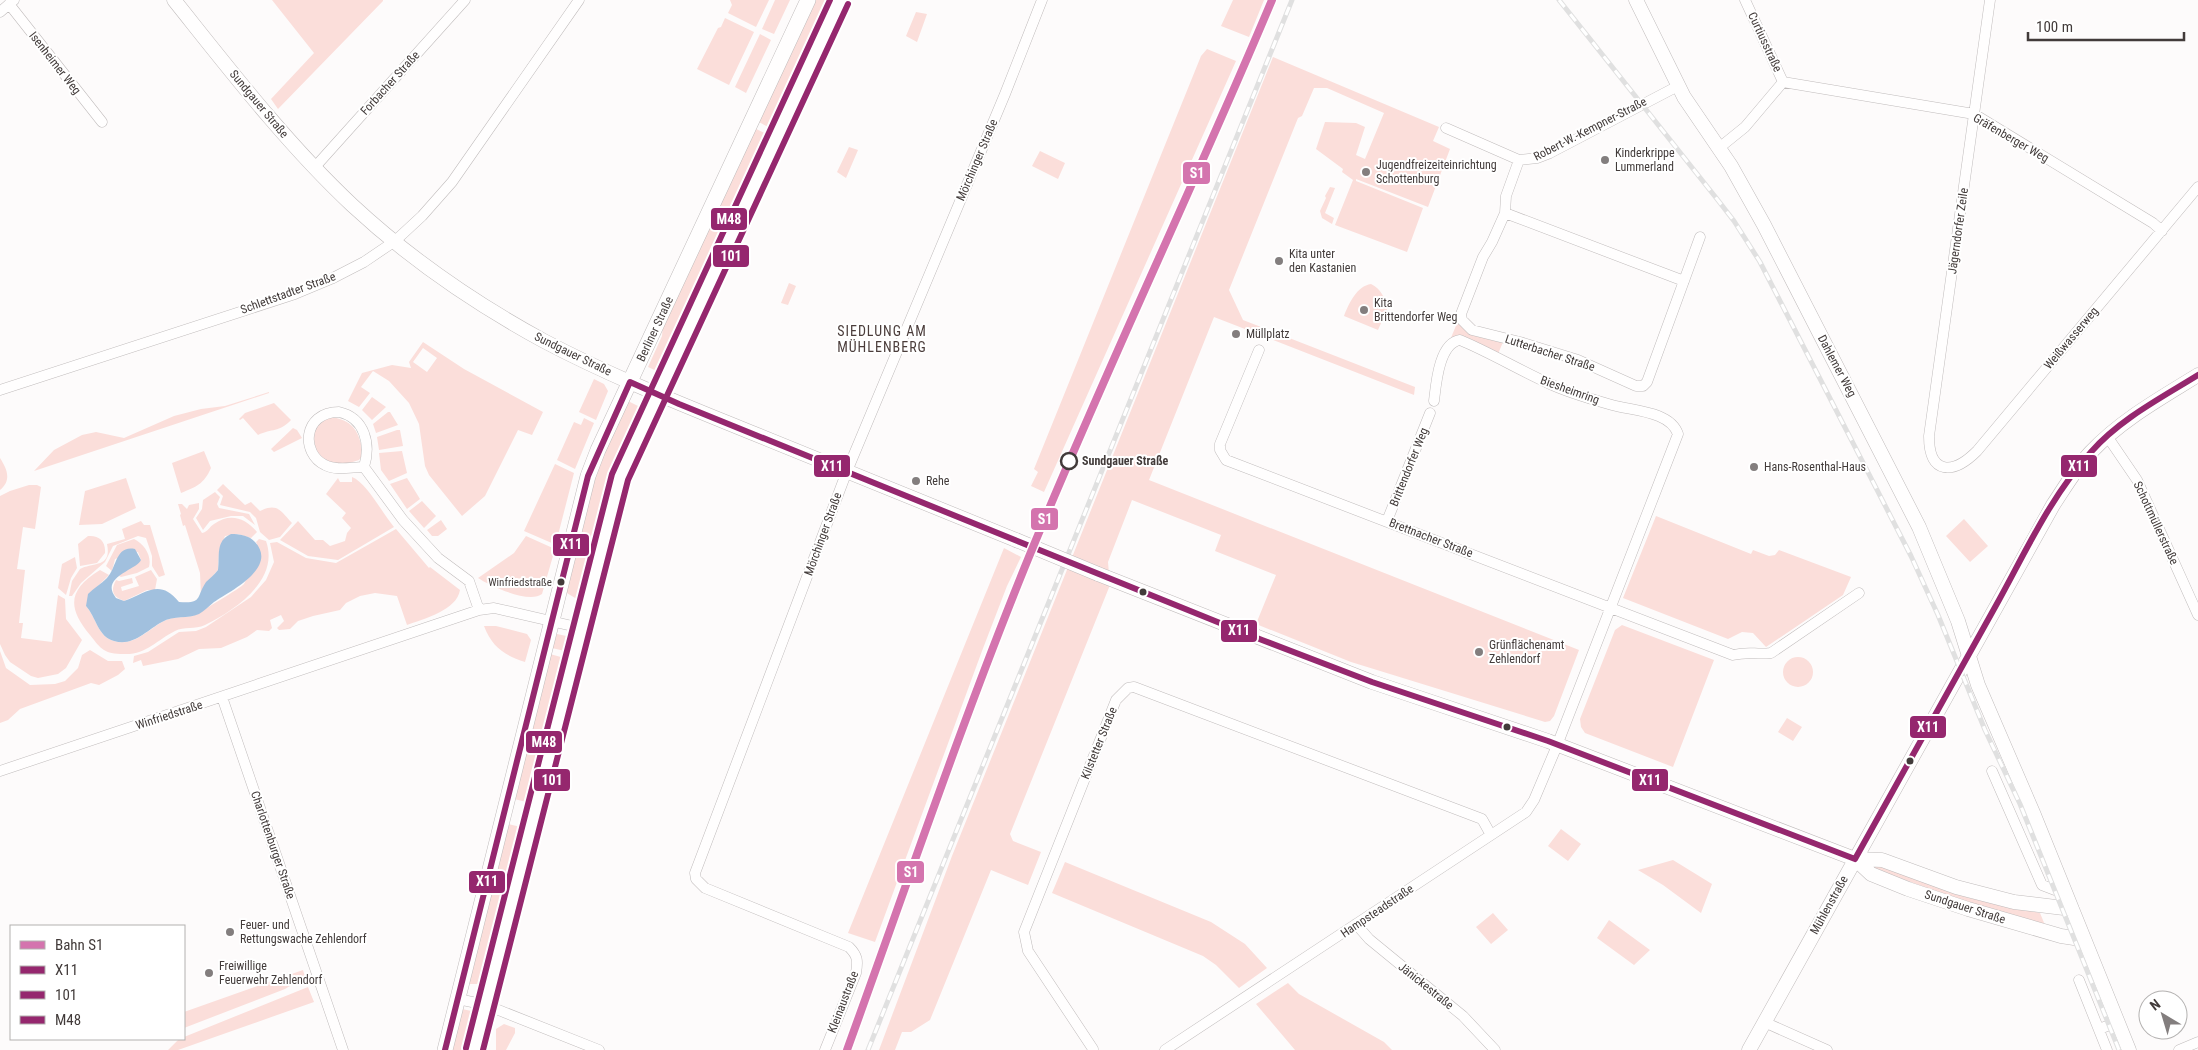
<svg xmlns="http://www.w3.org/2000/svg" width="2198" height="1050" font-family="'Roboto Condensed',sans-serif">
	<style>
		.green { fill: #fbdeda; fill-rule: evenodd }
		.water { fill: #a1c0de }
		.lines { fill: none; stroke-linecap: round; stroke-linejoin: round }
		.street-casing { stroke: #c0bcbc; stroke-width: 11 }
		.secondary-casing { stroke: #c0bcbc; stroke-width: 15 }
		.primary-casing { stroke: #c0bcbc; stroke-width: 16 }
		.street { stroke: #fffefe; stroke-width: 10 }
		.secondary { stroke: #fffefe; stroke-width: 14 }
		.primary { stroke: #fffefe; stroke-width: 15 }
		.rail-casing { stroke: #e0e0e0; stroke-width: 5 }
		.rail { stroke: #fff; stroke-width: 3; stroke-dasharray: 9; stroke-linecap: butt }
		.secondary-bridge-casing { stroke: #c0bcbc; stroke-width: 15; stroke-linecap: butt }
		.secondary-bridge { stroke: #fffefe; stroke-width: 14 }
		.bus-1-casing { stroke: #fff; stroke-width: 10 }
		.bus-2-casing { stroke: #fff; stroke-width: 10 }
		.bus-3-casing { stroke: #fff; stroke-width: 10 }
		.bus-1 { stroke: #95276e; stroke-width: 6 }
		.bus-2 { stroke: #95276e; stroke-width: 6 }
		.bus-3 { stroke: #95276e; stroke-width: 6 }
		.rail-1-casing { stroke: #fff; stroke-width: 11 }
		.rail-1 { stroke: #d474ae; stroke-width: 8 }
		.poi-dot { fill: #837e7e; stroke: #fff; stroke-width: 2 }
		.stop-dot { fill: #fff; stroke: #423b3a; stroke-width: 2.5 }
		.bus-dot { fill: #423b3a; stroke: #fff; stroke-width: 2 }
		.labels { text-anchor: middle; stroke-width: 4; stroke-linejoin: round; paint-order: stroke }
		.bus-label { font-size: 11px; fill: #423b3a; stroke: #fff; text-anchor: end }
		.street-label { font-size: 12px; fill: #423b3a; stroke: #fff }
		.poi-label { font-size: 12px; fill: #423b3a; stroke: #fff; text-anchor: start }
		.stop-label { font-size: 12px; font-weight: bold; fill: #423b3a; stroke: #fff; text-anchor: start }
		.neighbourhood-label { font-size: 14px; letter-spacing: 1px; fill: #4b3d3b; stroke: #fff }
		.line-badge { stroke: #fff; stroke-width: 2 }
		.badge-label { font-size: 14px; text-anchor: middle; font-weight: bold; fill: #fff }
	</style>
	<rect width="100%" height="100%" fill="#fdfbfb"/>
	<!-- green -->
	<path class="green" d="M272,0H383V1L278,109L271,99L314,53Z
		M730,0H769L756,27L728,13L732,5Z
		M775,0H790L774,34L762,29Z
		M814,0H835L774,130L757,121Z
		M1233,0H1264L1249,37L1221,26Z
		M916,12L927,14L917,42L906,36Z
		M725,18L754,32L729,85L697,69L718,28L721,27Z
		M760,34L771,40L746,93L735,87Z
		M1207,49L1236,61L1044,492L1031,486L1038,472L1034,469L1201,56Z
		M1273,57L1439,127L1433,141L1450,149L1428,207L1356,179V181L1423,208L1407,252L1335,225L1353,180L1342,172L1343,169L1316,149L1325,122L1356,123L1365,127L1356,155L1365,159L1384,113L1327,88H1314L1302,116L1298,118L1229,290L1243,320L1415,387L1414,395L1214,317L1149,480L1579,650L1554,716L1550,721L1545,722L1351,662L1256,624L1276,575L1215,551L1221,535L1132,500L1108,562L1110,585L1010,834L1013,841L1041,852L1028,885L991,870L930,1020L911,1032H902L895,1050H879L952,856Z
		M754,128L771,136L661,373L648,367L662,336L663,324Z
		M849,147L858,150L846,178L837,172Z
		M1040,151L1065,163L1058,179L1032,166Z
		M1330,187L1335,188L1325,213L1334,218L1332,224L1322,218L1320,211L1326,198L1325,196Z
		M789,283L796,286L788,305L781,303Z
		M1371,284C1381,289 1384,297 1388,307L1378,330L1344,316C1349,303 1357,286 1371,284Z
		M1458,321L1465,330L1503,342L1498,354L1450,340Z
		M423,342L464,369L543,412L532,435L518,430L485,496L462,516L429,475L425,466L419,424L409,403L389,381L373,371L361,387L370,393L359,407L348,401L362,373L392,365L411,368L409,362ZM423,348L437,358L427,372L413,362Z
		M594,379L604,384L608,391L596,420L579,412Z
		M269,392V393L34,471L54,450L82,435L96,432L124,438L174,416L201,409L225,406Z
		M372,397L386,407L372,420L362,410Z
		M628,401L644,409L582,602L565,592L595,474Z
		M274,403L291,420C279,433 272,428 258,435L243,418L240,420L239,419L245,413Z
		M388,412H390L398,425L376,433L373,424Z
		M330,417C348,419 357,427 361,444C362,451 364,455 359,460C328,471 310,460 315,426Z
		M584,418L594,423L575,469L557,460L574,422L581,425Z
		M293,428L297,430L302,438L274,452L271,449Z
		M397,430H400L403,446L379,450L377,437Z
		M204,451L211,468C204,484 196,487 181,493L172,463Z
		M402,451L407,473L389,481L381,470L379,453Z
		M0,458C7,469 12,480 0,490Z
		M555,464L574,473L556,543L554,544L524,531Z
		M352,477C366,482 383,514 394,527L338,560L308,556L280,540L298,521L315,540H323L330,546L345,541L347,533L351,528L342,518L346,513L326,494L338,478L340,482H352Z
		M126,478L136,508L102,524L79,525L85,491Z
		M407,478L420,499L407,509L390,484Z
		M223,484L245,505L251,502L260,511C277,503 280,510 292,523L280,537L269,540L260,532L256,518L250,512L220,505L223,496L217,490Z
		M29,485H37L41,487L35,529L23,527L17,569L25,570L19,623H23L21,638L52,642L58,595L65,599L66,619L82,640L66,668L58,674L38,678L31,676L10,662L5,655L0,644V496L10,491Z
		M215,492L220,497L217,504L219,508L249,514L255,525L243,516H231L210,521L203,530L196,518L202,509L203,500Z
		M422,501L436,516L424,528L409,511Z
		M199,503V509L193,519L202,533C208,532 209,527 214,524C231,512 246,519 257,532L251,538L238,534L225,536L219,552L218,570L209,580L201,596L200,573L185,525L183,526L180,515L181,514L178,504H182L187,509L189,505Z
		M1656,516L1751,554L1753,550L1769,556L1775,555L1779,550L1851,577L1843,595L1766,647L1753,633L1742,632L1728,639L1623,598Z
		M1964,519L1988,546L1970,562L1946,536Z
		M441,520L447,529L438,536H432L427,530Z
		M141,521L144,525H150L165,575L159,577L152,566V556L146,538L138,536L113,546L105,562L81,583L72,596H69L72,581L80,569C93,562 112,568 107,544L125,539L122,529Z
		M396,529L429,568L430,567L460,590C457,610 424,619 407,625L397,596L375,593L360,596L346,603L340,610L313,616L298,621L290,629L279,630L277,628L284,621L281,615L270,620L272,628L269,631L257,630L247,637L221,648L199,649L178,659L143,666L141,660L133,663L134,656L148,652L179,632L196,631L206,627L251,597L266,580L274,562L270,543L277,542L306,558L336,563Z
		M88,536C99,535 106,541 105,553L97,563L80,566L78,544Z
		M526,536L555,549L542,594C529,604 490,586 478,578L514,553Z
		M134,539C144,544 152,555 149,567L137,573L121,577L119,576C125,568 134,567 141,560L138,552L115,559L112,571L106,566L117,545Z
		M259,539L266,541C280,580 235,610 205,625C195,630 184,626 175,631C157,640 146,655 124,654C104,654 101,649 90,635C67,607 68,590 100,570L109,575L98,586L86,606C96,617 98,637 114,641C136,648 151,625 169,619C177,616 184,618 192,616C196,615 242,587 244,584C250,573 253,556 257,544L256,542Z
		M1004,548L1021,557L1007,586L982,651L875,942L848,933Z
		M75,557L77,568L71,578L66,595L58,588L62,564Z
		M151,570L157,579L155,590H147L124,601C113,597 110,591 116,580L119,581L132,578L133,583L121,587L122,591L139,586L135,577Z
		M1622,625L1714,660L1673,767L1585,733L1581,727L1580,719L1615,630Z
		M484,626H496L527,634L531,640L525,662C504,655 492,647 484,626Z
		M557,634L571,637L573,639L569,652L552,648Z
		M90,650L108,661H122L125,669L118,675L99,685L91,683L20,709L8,720L0,723V651L6,668L30,685L55,684L65,681L78,668L82,655Z
		M550,654L568,659L531,803L514,799Z
		M1783 672a15 15 0 1 1 30 0a15 15 0 1 1-30 0Z
		M1787,718L1802,727L1793,741L1778,732Z
		M508,824L525,828L486,984H467Z
		M1561,829L1581,844L1568,861L1548,846Z
		M1673,860L1712,884L1701,913L1663,885L1638,870Z
		M1065,862L1211,922L1245,944L1267,968L1239,988L1216,965L1203,956L1052,893Z
		M1876,865L1970,898L2040,913L2045,925L1967,902L1874,869Z
		M1493,913L1508,930L1491,944L1476,927Z
		M1609,920L1650,950L1634,965L1597,938Z
		M303,970L305,977L285,989L184,1028V1012Z
		M1288,983L1299,994L1384,1042L1392,1050H1295L1256,1004Z
		M308,987L314,1002L178,1050H168L179,1039H184V1037Z
		M462,1009L476,1012L478,1015L470,1050H450Z
		M504,1024L515,1028V1033L506,1050H496V1029Z"/>
	<!-- water -->
	<path class="water" d="M231,534C239,534 249,535 255,542C279,568 228,592 214,602C209,606 204,611 199,614C188,619 174,615 162,622C147,630 133,647 114,641C98,637 96,617 86,606L88,594C94,588 101,584 107,578C117,568 115,545 135,549L141,560C137,570 99,577 116,598L124,601C146,593 160,578 179,602C203,604 196,597 206,582C210,578 214,575 218,570C220,556 215,541 231,534Z"/>
	<g class="lines">
		<defs>
			<path id="street" d="M1990,0L1929,436C1929,475 1953,475 1977,451L2198,187
				M9,4L102,122
				M0,12L14,0
				M1783,82L1974,114L2153,223L2162,231
				M1446,128L1519,160L1537,158L1550,153L1678,86
				M1719,148L1745,127L1783,82L1745,0
				M1519,160L1506,196L1505,213L1492,242L1483,257L1461,314L1462,320L1472,330L1520,342L1578,360L1636,386H1643L1647,382L1700,237
				M315,167L465,0
				M1505,213L1684,281
				M1259,350L1220,444V450L1226,460L1733,655C1750,651 1755,655 1771,653L1859,593
				M0,390L295,294L331,279L364,262L395,241L422,216L452,182L579,0
				M339,412C365,418 371,444 364,467C352,467 336,471 325,465C301,454 302,412 339,412Z
				M2107,436L2137,480L2198,615
				M364,467L403,520L438,558L469,581L479,610
				M1387,521L1430,413
				M222,697L343,1050
				M0,771L479,610L494,608L581,628
				M1992,771L2042,885L2055,890L2063,887
				M1356,924L1369,939L1463,1016L1495,1050
				M2079,980L2107,1050
				M458,999L486,1005L599,1050
				M1764,1022L1827,1050
				M2099,1029L2118,1022
				M1093,1049L1028,951L1024,932L1116,700L1128,688L1134,687L1482,819L1491,835
				M825,1050L856,973C858,961 858,956 849,947L705,888L696,879L695,873L847,471L1005,94L1042,0
				M1165,1050L1526,812L1534,800L1556,748L1678,434C1670,411 1633,411 1612,405C1591,399 1569,393 1550,384C1519,370 1491,353 1460,340C1439,343 1436,384 1434,401
				M2179,1050L2198,1042"/>
			<path id="secondary" d="M174,0C230,70 286,143 352,205C409,258 476,304 544,341C612,377 684,405 755,434C842,470 929,505 1016,540
				M1636,0L1684,97L1731,166L1764,225L1919,527L1958,621L1978,685L2034,815L2129,1050
				M1098,574L1372,682L1548,741L1855,859L1882,860L1956,887L2014,902L2072,909
				M1855,859L1871,874L1908,889L1968,909L2061,936L2074,938L2083,937
				M1749,1050L2053,505C2065,487 2076,468 2091,452C2121,420 2161,398 2198,375"/>
			<path id="primary" d="M445,1050L588,476L598,450L808,0
				M474,1050L620,477L840,0"/>
		</defs>
		<!-- street casing -->
		<use href="#street" class="street-casing"/>
		<!-- secondary casing -->
		<use href="#secondary" class="secondary-casing"/>
		<!-- primary casing -->
		<use href="#primary" class="primary-casing"/>
		<!-- street -->
		<use href="#street" class="street"/>
		<!-- secondary -->
		<use href="#secondary" class="secondary"/>
		<!-- primary -->
		<use href="#primary" class="primary"/>
		<defs>
			<path id="rail" d="M1559,0L1717,199L1734,221L1760,262L1911,556L1938,615L1985,730L2020,804L2119,1050
				M868,1050L1292,0"/>
		</defs>
		<!-- rail casing -->
		<use href="#rail" class="rail-casing"/>
		<!-- rail -->
		<use href="#rail" class="rail"/>
		<defs>
			<path id="secondary-bridge" d="M1016,540L1098,574"/>
		</defs>
		<!-- secondary-bridge casing -->
		<use href="#secondary-bridge" class="secondary-bridge-casing"/>
		<!-- secondary-bridge -->
		<use href="#secondary-bridge" class="secondary-bridge"/>
		<defs>
			<path id="bus-1" d="M630,382L679,404L1262,640L1372,682L1548,741L1855,859
				M1855,859C1903,773 1951,687 1999,600C2027,549 2051,496 2091,452C2120,419 2161,398 2198,375
				M445,1050L588,476L630,382"/>
			<path id="bus-2" d="M483,1050L628,480L848,4"/>
			<path id="bus-3" d="M466,1048L612,474L830,0"/>
		</defs>
		<!-- bus-1 casing -->
		<use href="#bus-1" class="bus-1-casing"/>
		<!-- bus-2 casing -->
		<use href="#bus-2" class="bus-2-casing"/>
		<!-- bus-3 casing -->
		<use href="#bus-3" class="bus-3-casing"/>
		<!-- bus-1 -->
		<use href="#bus-1" class="bus-1"/>
		<!-- bus-2 -->
		<use href="#bus-2" class="bus-2"/>
		<!-- bus-3 -->
		<use href="#bus-3" class="bus-3"/>
		<defs>
			<path id="rail-1" d="M847,1050C905,890 960,727 1024,569C1102,377 1192,191 1272,0"/>
		</defs>
		<!-- rail-1 casing -->
		<use href="#rail-1" class="rail-1-casing"/>
		<!-- rail-1 -->
		<use href="#rail-1" class="rail-1"/>
	</g>
	<!-- markers -->
	<g class="poi-dot">
		<circle cx="1605" cy="160" r="5"/>
		<circle cx="1366" cy="172" r="5"/>
		<circle cx="1279" cy="261" r="5"/>
		<circle cx="1364" cy="310" r="5"/>
		<circle cx="1236" cy="334" r="5"/>
		<circle cx="1754" cy="467" r="5"/>
		<circle cx="916" cy="481" r="5"/>
		<circle cx="1479" cy="652" r="5"/>
		<circle cx="230" cy="932" r="5"/>
		<circle cx="209" cy="973" r="5"/>
	</g>
	<circle class="stop-dot" cx="1069" cy="461" r="8"/>
	<g class="bus-dot">
		<circle cx="561" cy="582" r="4.5"/>
		<circle cx="1143" cy="592" r="4.5"/>
		<circle cx="1507" cy="727" r="4.5"/>
		<circle cx="1910" cy="761" r="4.5"/>
	</g>
	<g class="labels">
		<!-- bus labels -->
		<g class="bus-label">
			<text x="552" y="586">Winfriedstraße</text>
		</g>
		<!-- street labels -->
		<g class="street-label">
			<text transform="translate(1765 42) rotate(65)" y="4">Curtiusstraße</text>
			<text transform="translate(55 63) rotate(52)" y="4">Isenheimer Weg</text>
			<text transform="translate(390 83) rotate(-48)" y="4">Forbacher Straße</text>
			<text transform="translate(259 104) rotate(50)" y="4">Sundgauer Straße</text>
			<text transform="translate(1590 129) rotate(-27)" y="4">Robert-W.-Kempner-Straße</text>
			<text transform="translate(2011 138) rotate(30)" y="4">Gräfenberger Weg</text>
			<text transform="translate(977 160) rotate(-67)" y="4">Mörchinger Straße</text>
			<text transform="translate(1958 231) rotate(-82)" y="4">Jägerndorfer Zeile</text>
			<text transform="translate(288 293) rotate(-20)" y="4">Schlettstadter Straße</text>
			<text transform="translate(655 329) rotate(-65)" y="4">Berliner Straße</text>
			<text transform="translate(2071 338) rotate(-50)" y="4">Weißwasserweg</text>
			<text transform="translate(1550 353) rotate(18)" y="4">Lutterbacher Straße</text>
			<text transform="translate(573 354) rotate(26)" y="4">Sundgauer Straße</text>
			<text transform="translate(1837 366) rotate(62)" y="4">Dahlemer Weg</text>
			<text transform="translate(1570 390) rotate(20)" y="4">Biesheimring</text>
			<text transform="translate(1409 467) rotate(-68)" y="4">Brittendorfer Weg</text>
			<text transform="translate(2156 523) rotate(65)" y="4">Schottmüllerstraße</text>
			<text transform="translate(823 534) rotate(-70)" y="4">Mörchinger Straße</text>
			<text transform="translate(1431 538) rotate(21)" y="4">Brettnacher Straße</text>
			<text transform="translate(169 715) rotate(-18)" y="4">Winfriedstraße</text>
			<text transform="translate(1099 743) rotate(-68)" y="4">Kilstetter Straße</text>
			<text transform="translate(273 845) rotate(71)" y="4">Charlottenburger Straße</text>
			<text transform="translate(1829 905) rotate(-61)" y="4">Mühlenstraße</text>
			<text transform="translate(1965 907) rotate(18)" y="4">Sundgauer Straße</text>
			<text transform="translate(1377 911) rotate(-34)" y="4">Hampsteadstraße</text>
			<text transform="translate(1426 986) rotate(39)" y="4">Jänickestraße</text>
			<text transform="translate(843 1002) rotate(-69)" y="4">Kleinaustraße</text>
		</g>
		<!-- poi labels -->
		<g class="poi-label">
			<text x="1615" y="157">Kinderkrippe<tspan x="1615" dy="14">Lummerland</tspan></text>
			<text x="1376" y="169">Jugendfreizeiteinrichtung<tspan x="1376" dy="14">Schottenburg</tspan></text>
			<text x="1289" y="258">Kita unter<tspan x="1289" dy="14">den Kastanien</tspan></text>
			<text x="1374" y="307">Kita<tspan x="1374" dy="14">Brittendorfer Weg</tspan></text>
			<text x="1246" y="338">Müllplatz</text>
			<text x="1764" y="471">Hans-Rosenthal-Haus</text>
			<text x="926" y="485">Rehe</text>
			<text x="1489" y="649">Grünflächenamt<tspan x="1489" dy="14">Zehlendorf</tspan></text>
			<text x="240" y="929">Feuer- und<tspan x="240" dy="14">Rettungswache Zehlendorf</tspan></text>
			<text x="219" y="970">Freiwillige<tspan x="219" dy="14">Feuerwehr Zehlendorf</tspan></text>
		</g>
		<!-- stop labels -->
		<g class="stop-label">
			<text x="1082" y="465">Sundgauer Straße</text>
		</g>
		<!-- neighbourhood labels -->
		<g class="neighbourhood-label">
			<text x="882" y="336">SIEDLUNG AM<tspan x="882" dy="16">MÜHLENBERG</tspan></text>
		</g>
	</g>
	<g class="line-badge">
		<rect x="1182" y="161" width="29" height="24" rx="5" fill="#d474ae"/>
		<rect x="710" y="207" width="38" height="24" rx="5" fill="#95276e"/>
		<rect x="712" y="244" width="38" height="24" rx="5" fill="#95276e"/>
		<rect x="813" y="454" width="38" height="24" rx="5" fill="#95276e"/>
		<rect x="2060" y="454" width="38" height="24" rx="5" fill="#95276e"/>
		<rect x="1030" y="507" width="29" height="24" rx="5" fill="#d474ae"/>
		<rect x="552" y="533" width="38" height="24" rx="5" fill="#95276e"/>
		<rect x="1220" y="619" width="38" height="24" rx="5" fill="#95276e"/>
		<rect x="1909" y="715" width="38" height="24" rx="5" fill="#95276e"/>
		<rect x="525" y="730" width="38" height="24" rx="5" fill="#95276e"/>
		<rect x="1631" y="768" width="38" height="24" rx="5" fill="#95276e"/>
		<rect x="533" y="768" width="38" height="24" rx="5" fill="#95276e"/>
		<rect x="896" y="860" width="29" height="24" rx="5" fill="#d474ae"/>
		<rect x="468" y="870" width="38" height="24" rx="5" fill="#95276e"/>
	</g>
	<g class="badge-label">
		<text x="1197" y="178">S1</text>
		<text x="729" y="224">M48</text>
		<text x="731" y="261">101</text>
		<text x="832" y="471">X11</text>
		<text x="2079" y="471">X11</text>
		<text x="1045" y="524">S1</text>
		<text x="571" y="549">X11</text>
		<text x="1239" y="635">X11</text>
		<text x="1928" y="732">X11</text>
		<text x="544" y="747">M48</text>
		<text x="1650" y="785">X11</text>
		<text x="552" y="785">101</text>
		<text x="911" y="877">S1</text>
		<text x="487" y="886">X11</text>
	</g>
	<!-- legend -->
	<rect x="10" y="925" width="175" height="115" fill="#ffffff" stroke="#b3b1b0"/>
	<rect x="20" y="941" width="25" height="8" fill="#d474ae" stroke="#b3b1b0"/>
	<text x="55" y="950" font-size="15" fill="#423b3a">Bahn S1</text>
	<rect x="20" y="966" width="25" height="8" fill="#95276e" stroke="#b3b1b0"/>
	<text x="55" y="975" font-size="15" fill="#423b3a">X11</text>
	<rect x="20" y="991" width="25" height="8" fill="#95276e" stroke="#b3b1b0"/>
	<text x="55" y="1000" font-size="15" fill="#423b3a">101</text>
	<rect x="20" y="1016" width="25" height="8" fill="#95276e" stroke="#b3b1b0"/>
	<text x="55" y="1025" font-size="15" fill="#423b3a">M48</text>
	<!-- north arrow -->
	<g transform="translate(2163 1015) rotate(322)"><circle r="24" fill="#ffffff" stroke="#b3b1b0"/>
	<path d="M0-4L9 19L0 12L-9 19Z" fill="#837e7e"/>
	<text y="-8" font-size="14" font-weight="bold" text-anchor="middle" fill="#423b3a">N</text>
	</g>
	<!-- scale -->
	<path d="M2028 32v8h156v-8" fill="none" stroke="#423b3a" stroke-width="2.5"/>
	<text x="2036" y="32" font-size="15" fill="#423b3a" stroke="#ffffff" stroke-width="4" paint-order="stroke">100 m</text>
</svg>
